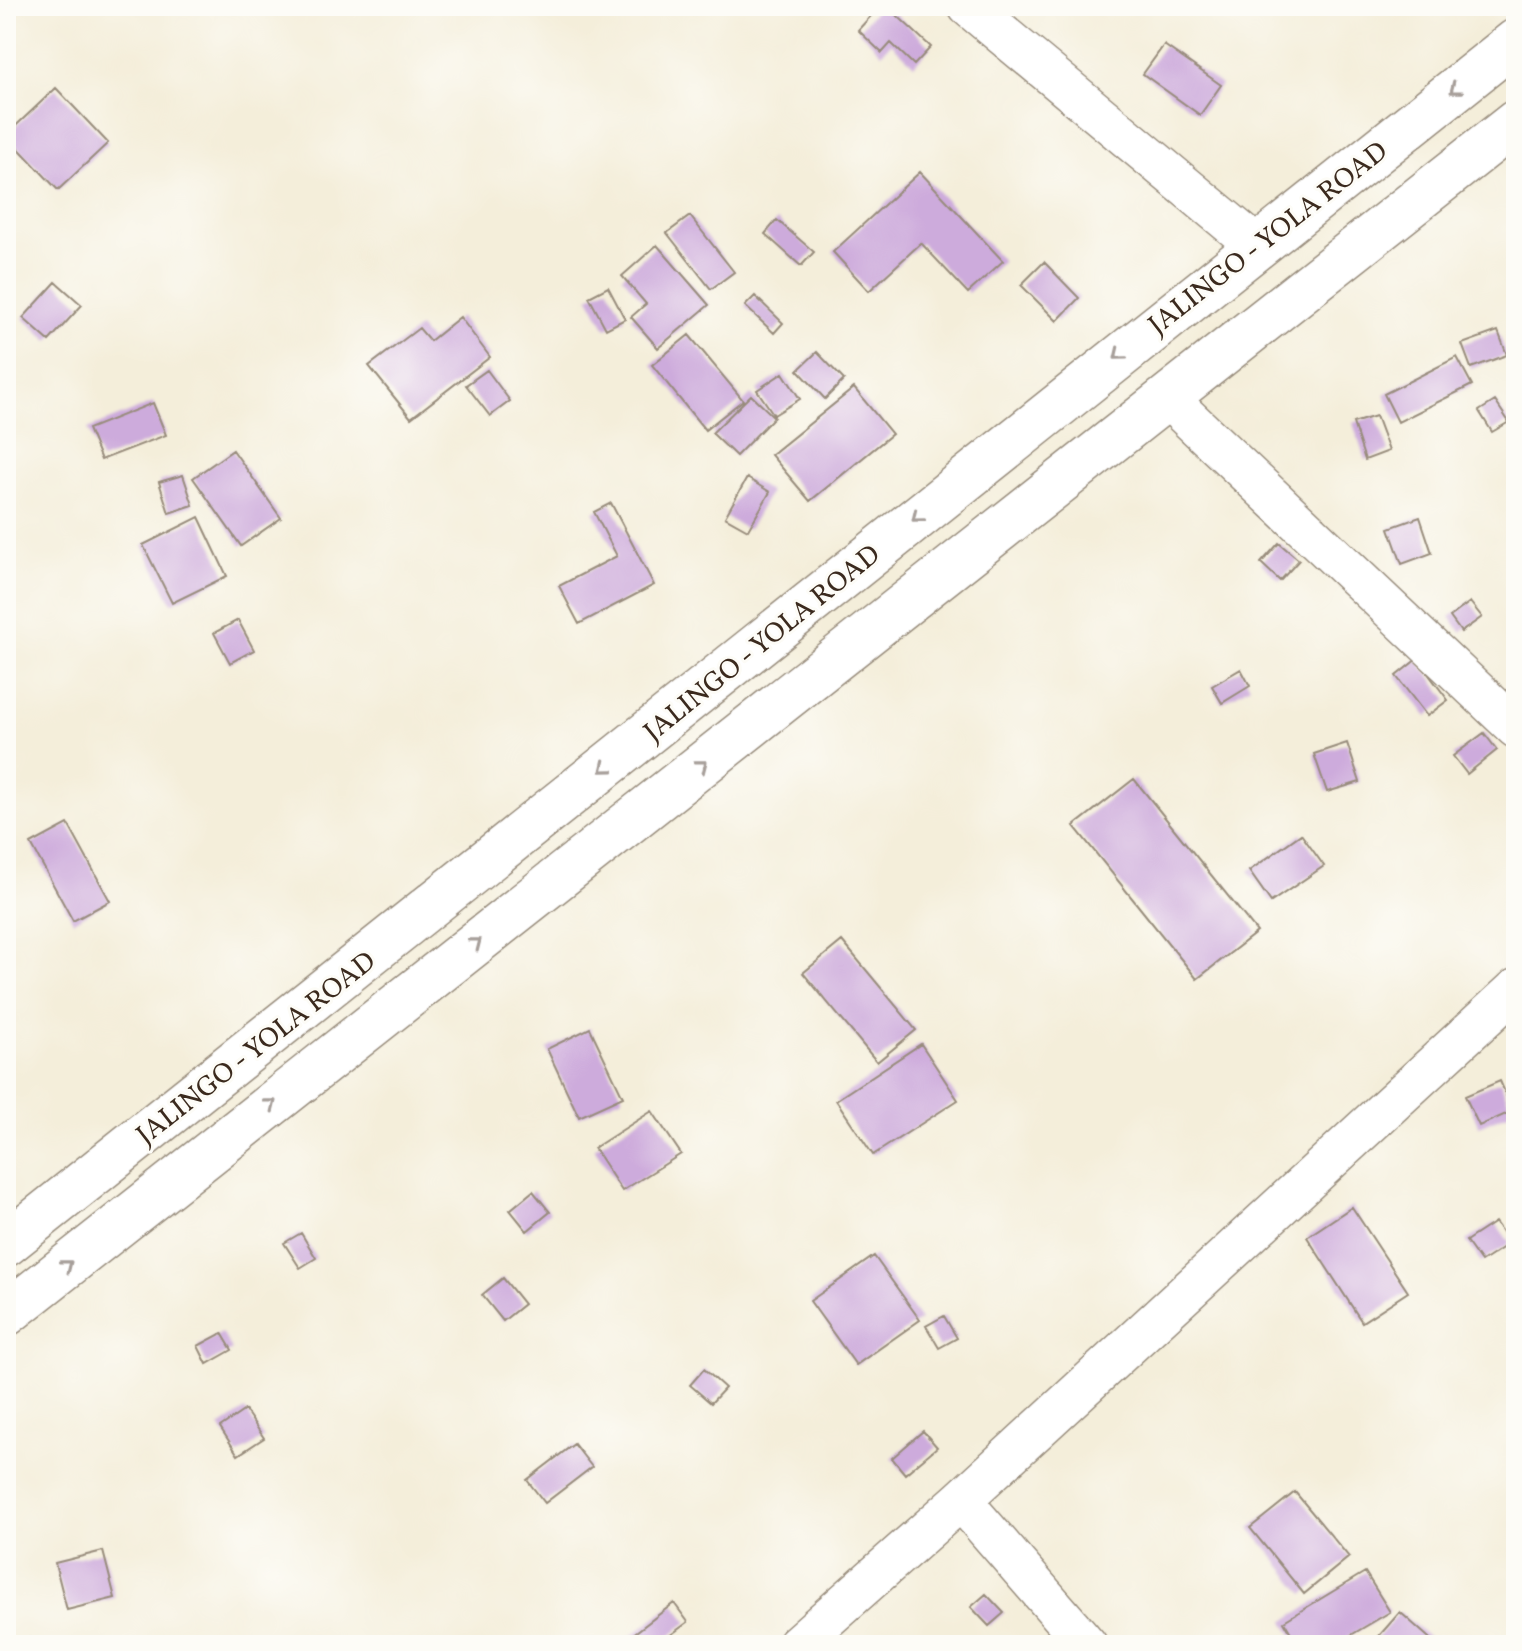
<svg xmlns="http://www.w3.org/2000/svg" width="1522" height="1651" font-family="Vollkorn,serif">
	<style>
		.building { fill: #cdabdc }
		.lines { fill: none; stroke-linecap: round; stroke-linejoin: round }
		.minor-casing { stroke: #988c7c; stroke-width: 43 }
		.highway-casing { stroke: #988c7c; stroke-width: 47 }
		.minor { stroke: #fff; stroke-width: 40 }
		.highway { stroke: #fff; stroke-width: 44 }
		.oneway { stroke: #a79f9a }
		.labels { text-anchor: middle; stroke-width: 6; stroke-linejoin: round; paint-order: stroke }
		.street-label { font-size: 28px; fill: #3b2a1e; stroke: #fdfcf7 }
	</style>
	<rect width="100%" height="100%" fill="#fdfcf7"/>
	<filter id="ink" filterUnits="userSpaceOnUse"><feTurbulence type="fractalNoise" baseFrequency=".0125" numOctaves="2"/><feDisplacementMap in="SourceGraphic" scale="16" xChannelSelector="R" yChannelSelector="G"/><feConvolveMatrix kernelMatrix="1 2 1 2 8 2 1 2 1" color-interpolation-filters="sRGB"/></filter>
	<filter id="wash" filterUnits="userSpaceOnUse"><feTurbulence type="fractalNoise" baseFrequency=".006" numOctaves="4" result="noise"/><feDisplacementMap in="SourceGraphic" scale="32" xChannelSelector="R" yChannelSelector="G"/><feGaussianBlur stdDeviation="1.8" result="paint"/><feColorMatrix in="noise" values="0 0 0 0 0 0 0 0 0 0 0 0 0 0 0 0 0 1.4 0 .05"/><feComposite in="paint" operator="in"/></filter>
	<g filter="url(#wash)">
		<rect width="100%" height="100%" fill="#f4eeda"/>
		<g id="blocks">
			<!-- building -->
			<path class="building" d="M880,6H887L931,47L914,65L891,43L882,53L858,30Z
				M1164,45L1221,85L1200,115L1143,74Z
				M56,88L108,143L58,190L6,135Z
				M920,172L1003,261L968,293L921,243L869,291L833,252Z
				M690,216L734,272L711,289L667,233Z
				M777,220L814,252L801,266L765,234Z
				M657,245L709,305L658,348L631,317L646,304L622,276Z
				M1044,262L1079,298L1057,321L1021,285Z
				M56,282L82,305L49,341L23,318Z
				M608,287L625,319L606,329L589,297Z
				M755,296L783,323L774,333L745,306Z
				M460,317L490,357L411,418L369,366L419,328L430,341Z
				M1498,331L1507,355L1471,368L1462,344Z
				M689,335L743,400L705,430L652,365Z
				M817,352L844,380L825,399L798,370Z
				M1457,357L1472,385L1398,422L1384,394Z
				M487,370L510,401L490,416L466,385Z
				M783,373L800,399L774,415L757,390Z
				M854,388L892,434L810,501L771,455Z
				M751,395L774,417L736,456L712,433Z
				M1495,401L1509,422L1492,432L1479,411Z
				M153,403L166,435L101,460L88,429Z
				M1376,416L1389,451L1365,460L1353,423Z
				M233,450L281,518L241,546L193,478Z
				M183,475L193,505L169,513L159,482Z
				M747,478L770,492L748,530L725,517Z
				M611,503L654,585L579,624L559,586L617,556L594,512Z
				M199,517L227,576L172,603L143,545Z
				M1420,517L1432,553L1402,564L1389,528Z
				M1279,543L1299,560L1280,581L1261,563Z
				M1470,602L1482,617L1461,632L1450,617Z
				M238,620L254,650L230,663L214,633Z
				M1417,659L1448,700L1427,716L1396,676Z
				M1241,669L1250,686L1222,703L1212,686Z
				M1484,733L1497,750L1467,774L1453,756Z
				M1347,743L1360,782L1327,792L1314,754Z
				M1134,779L1257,932L1197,979L1074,826Z
				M68,824L110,901L73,921L31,844Z
				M1301,834L1324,866L1271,902L1249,871Z
				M842,941L916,1030L877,1062L803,973Z
				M590,1028L623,1097L579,1117L547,1049Z
				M921,1044L958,1100L873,1155L836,1100Z
				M1500,1081L1513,1111L1479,1126L1465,1096Z
				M652,1111L681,1154L622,1191L594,1148Z
				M533,1191L550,1212L527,1231L510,1210Z
				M1352,1207L1408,1292L1362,1322L1307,1237Z
				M1495,1222L1510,1243L1481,1262L1466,1241Z
				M301,1233L316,1258L300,1268L284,1243Z
				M874,1256L920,1320L856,1365L810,1301Z
				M503,1278L524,1304L503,1321L482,1295Z
				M944,1316L957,1338L939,1348L926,1326Z
				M222,1333L232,1350L207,1364L198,1346Z
				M704,1369L725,1388L711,1403L690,1385Z
				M245,1410L264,1438L238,1455L220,1427Z
				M923,1431L937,1447L905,1474L892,1458Z
				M574,1444L592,1467L545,1503L527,1480Z
				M1295,1492L1349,1557L1304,1594L1250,1528Z
				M103,1551L115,1598L67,1610L55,1563Z
				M1365,1572L1390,1612L1334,1645H1298L1284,1621Z
				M986,1594L1004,1613L989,1626L971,1607Z
				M674,1603L688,1622L657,1645H619Z
				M1400,1612L1437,1645H1371Z"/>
		</g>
	</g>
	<g filter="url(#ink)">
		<use href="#blocks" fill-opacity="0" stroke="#988c7c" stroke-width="2"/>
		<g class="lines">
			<defs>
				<path id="minor" d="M968,6L1256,245
					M1167,398L1516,728
					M961,1500L1087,1645
					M797,1645L961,1500L1516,989"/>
				<path id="highway" d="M6,1244L1516,41
					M6,1314L1516,122"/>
			</defs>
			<!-- minor casing -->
			<use href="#minor" class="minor-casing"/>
			<!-- highway casing -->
			<use href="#highway" class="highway-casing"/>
			<!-- minor -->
			<use href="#minor" class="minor"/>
			<!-- highway -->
			<use href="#highway" class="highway"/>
		</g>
		<!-- one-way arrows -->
		<defs><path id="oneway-chevron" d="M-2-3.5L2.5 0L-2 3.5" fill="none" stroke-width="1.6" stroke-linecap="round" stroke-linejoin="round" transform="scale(2)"/></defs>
		<g class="oneway">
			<use href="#oneway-chevron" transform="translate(1455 89) rotate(142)"/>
			<use href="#oneway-chevron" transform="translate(1119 355) rotate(141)"/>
			<use href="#oneway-chevron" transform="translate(917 517) rotate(141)"/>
			<use href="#oneway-chevron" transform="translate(702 765) rotate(-38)"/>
			<use href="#oneway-chevron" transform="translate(605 768) rotate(141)"/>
			<use href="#oneway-chevron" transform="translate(476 943) rotate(-38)"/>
			<use href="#oneway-chevron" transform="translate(271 1104) rotate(-38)"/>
			<use href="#oneway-chevron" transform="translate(67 1265) rotate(-38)"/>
		</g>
	</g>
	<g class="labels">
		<!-- street labels -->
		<g class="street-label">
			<text transform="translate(1267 237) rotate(-38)" y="10">JALINGO - YOLA ROAD</text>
			<text transform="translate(761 642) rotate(-39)" y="10">JALINGO - YOLA ROAD</text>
			<text transform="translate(255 1047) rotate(-38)" y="10">JALINGO - YOLA ROAD</text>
		</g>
	</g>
	<!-- margin -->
	<rect width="1522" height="1651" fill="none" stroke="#fdfcf7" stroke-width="32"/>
</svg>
